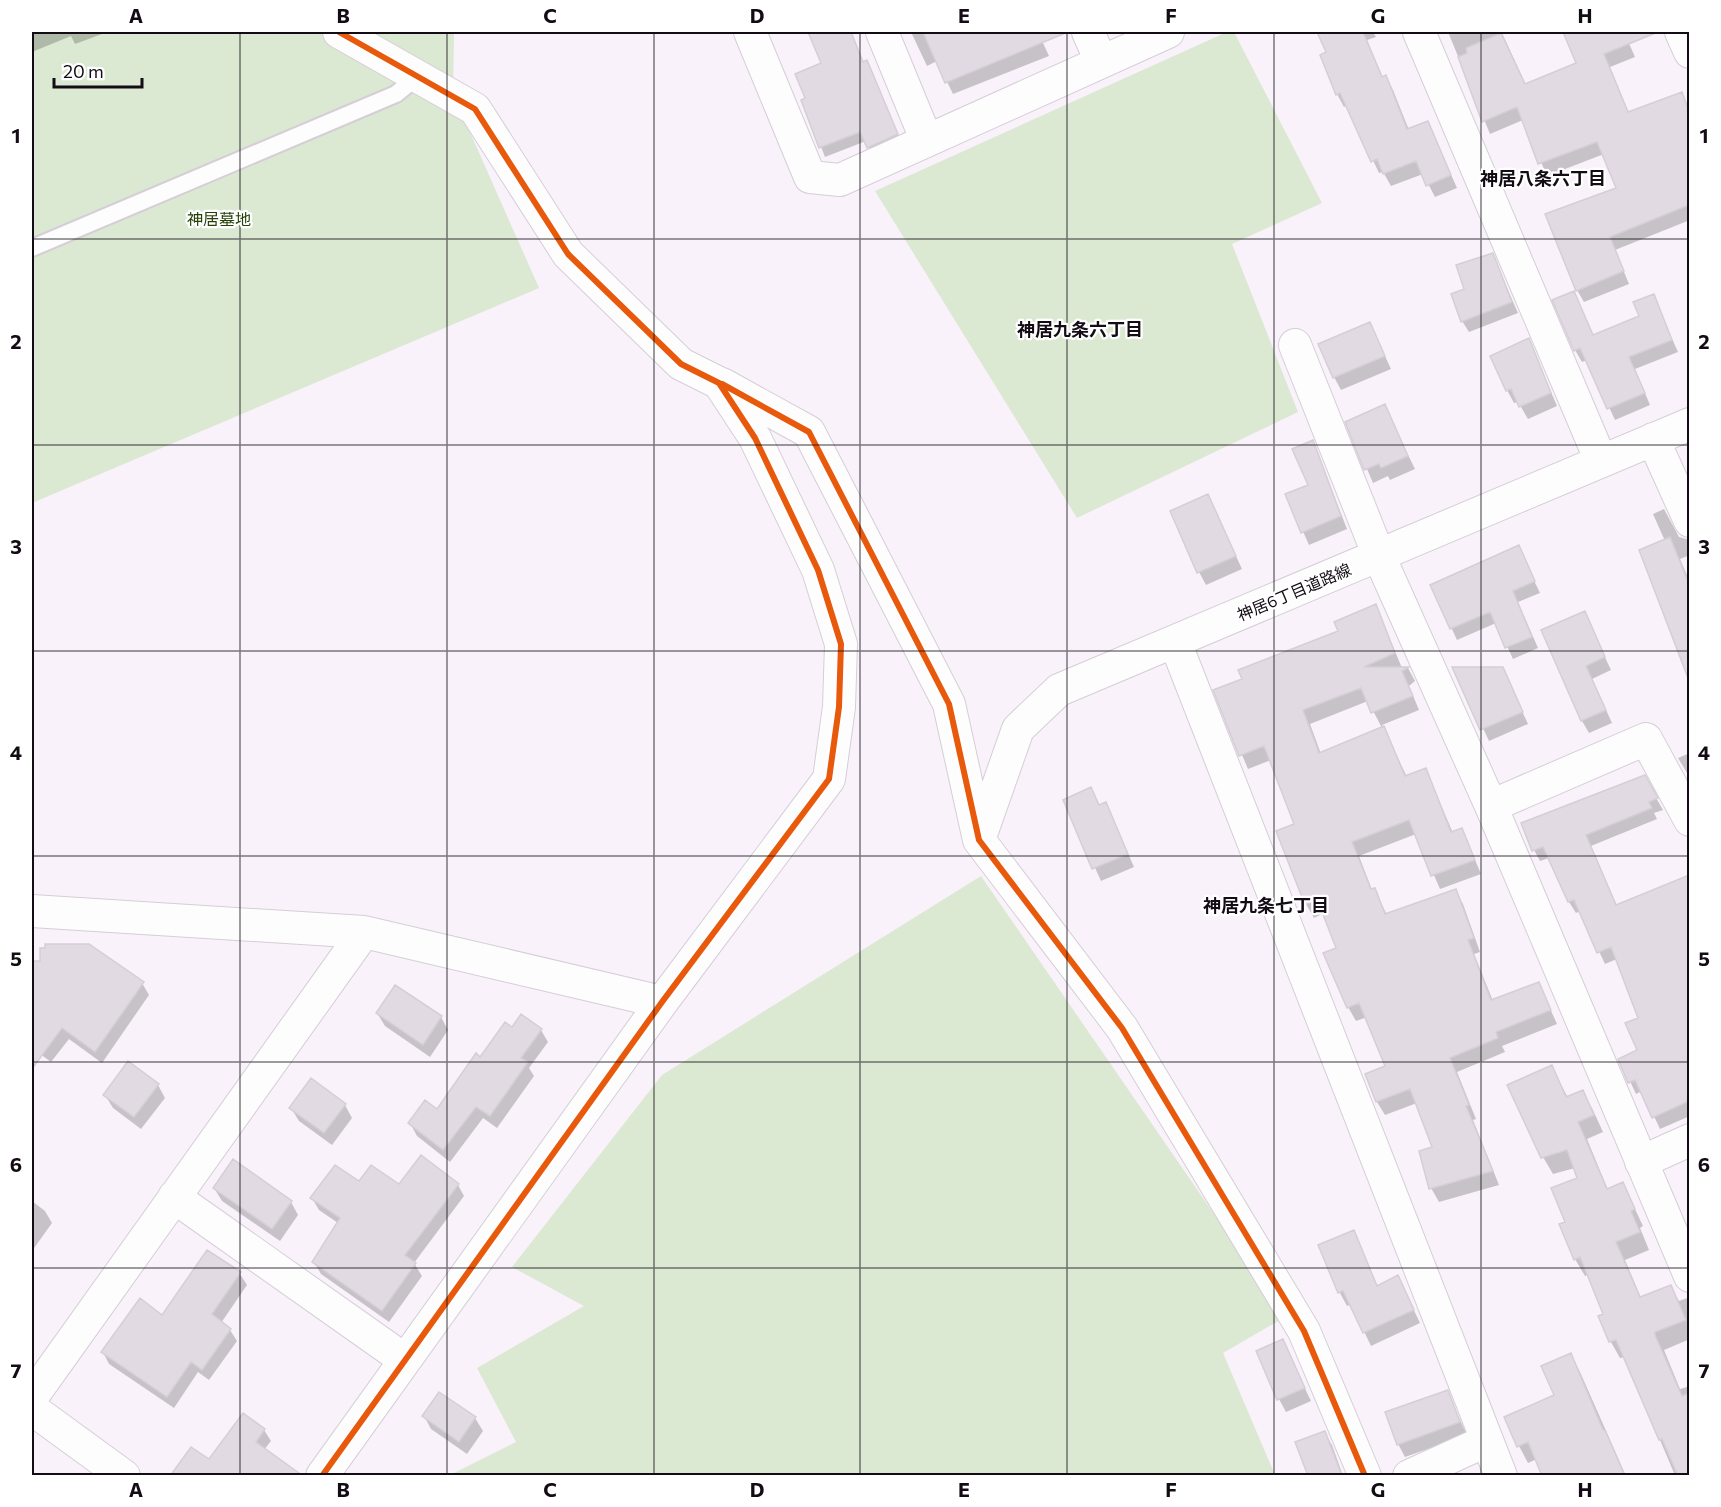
<svg xmlns="http://www.w3.org/2000/svg" width="1721" height="1507" font-family="Commissioner,'Noto Sans JP',sans-serif">
	<style>
		.green { fill: #dbe8d2 }
		.shadow { fill: #0003; fill-rule: evenodd }
		.building { fill: #e2dae3; stroke: #d5ced6; stroke-width: 1.5 }
		.lines { fill: none; stroke-linecap: round; stroke-linejoin: round }
		.lane-casing { stroke: #d5ced6; stroke-width: 20 }
		.street-casing { stroke: #d5ced6; stroke-width: 34 }
		.lane { stroke: #fefdfe; stroke-width: 16 }
		.street { stroke: #fefdfe; stroke-width: 32 }
		.cycleway-casing { stroke: #fff; stroke-width: 10 }
		.cycleway { stroke: #e8590c; stroke-width: 6 }
		.grid { fill: none; stroke: #130c14; stroke-width: 1.5; stroke-opacity: 0.55 }
		.labels { text-anchor: middle; stroke-width: 4.5; stroke-linejoin: round; paint-order: stroke }
		.park-label { font-size: 16px; fill: #254108; stroke: #fff }
		.street-label { font-size: 16px; fill: #130c14; stroke: #fff }
		.neighbourhood-label { font-size: 18px; font-weight: bold; fill: #130c14; stroke: #fff }
		.neatline { fill: none; stroke: #130c14; stroke-width: 2 }
		.grid-label { font-size: 20px; text-anchor: middle; font-weight: bold; fill: #130c14 }
	</style>
	<rect width="100%" height="100%" fill="#f9f2fa"/>
	<!-- green -->
	<path class="green" d="M32,32H454L453,94L539,288L32,503Z
		M1227,32H1234L1322,203L1232,244L1298,412L1077,518L875,191Z
		M981,876L1285,1317L1223,1353L1275,1475L448,1476L516,1442L477,1368L584,1306L512,1267L662,1075Z"/>
	<!-- shadow -->
	<path class="shadow" d="M32,32H102V34L75,44L71,36L32,52Z
		M810,32H850L864,63L871,72L902,144L874,157L866,141L825,157L803,100L807,99L823,63Z
		M911,32H1038L1049,56L953,94L937,61L927,66Z
		M1318,32H1373L1376,37L1367,40L1383,78L1386,77L1393,90L1409,130L1428,123L1457,188L1435,197L1423,174L1391,186L1383,172L1379,173L1347,105L1344,107L1337,94L1328,53Z
		M1448,32H1507L1502,33L1526,85L1578,64L1564,32H1624L1635,57L1610,67L1629,114L1681,94L1690,109V220L1615,250L1629,284L1584,302L1577,290L1618,188L1604,154L1547,176L1523,120L1490,134Z
		M1492,254L1518,313L1469,332L1462,321L1465,290Z
		M1574,293L1594,336L1641,317L1653,296L1678,352L1635,369L1650,405L1615,420L1587,360L1582,362L1575,350Z
		M1370,324L1391,369L1341,390L1334,377Z
		M1529,340L1557,406L1528,419L1518,402L1514,403L1507,390Z
		M1384,406L1415,469L1390,480L1388,476L1373,483L1347,422Z
		M1313,442L1347,529L1309,545L1287,495L1310,486Z
		M1208,496L1242,569L1206,585L1199,572Z
		M1664,509L1679,537L1690,540V555L1680,559L1690,582V650L1682,653L1665,541L1653,514Z
		M1518,547L1540,593L1518,602L1538,648L1513,659L1496,623L1457,640L1432,586Z
		M1376,606L1402,668H1408L1415,681L1409,686L1419,710L1382,725L1407,777L1426,770L1453,833L1462,829L1481,874L1440,889L1416,834L1359,856L1372,890L1374,889L1387,915L1455,890L1463,904L1480,952L1474,954L1493,1001L1539,984L1557,1024L1502,1046L1505,1052L1457,1072L1476,1119L1473,1120L1499,1185L1439,1202L1431,1188L1434,1147L1417,1103L1385,1115L1377,1102L1387,1067L1367,1017L1356,1021L1348,1007L1338,948L1324,913L1314,918L1306,904L1278,832L1296,825L1271,760L1248,769L1215,691L1244,680L1340,632ZM1368,701L1382,728L1321,754L1310,724Z
		M1584,613L1611,670L1592,679L1612,723L1589,733L1582,721Z
		M1455,668H1502L1528,724L1489,741Z
		M1690,753V778L1678,758Z
		M1644,777L1663,810L1654,813L1657,819L1591,846L1617,906L1685,879L1690,887V1116L1660,1129L1642,1091L1636,1094L1620,1060L1639,1051L1640,1019L1617,959L1605,964L1580,911L1576,913L1569,902L1549,858L1540,861L1534,850Z
		M1091,789L1100,806L1105,804L1112,817L1134,867L1101,881L1065,801Z
		M32,963L142,983L149,995L102,1063L69,1039L51,1062L32,1048Z
		M377,1013L441,1017L448,1030L430,1057L385,1026Z
		M512,1029L541,1030L548,1042L529,1068L534,1076L497,1128L483,1118L450,1162L417,1136L410,1123L437,1111Z
		M1552,1067L1568,1098L1582,1091L1592,1108L1603,1132L1587,1139L1608,1190L1623,1184L1643,1226L1640,1228L1649,1250L1625,1260L1641,1298L1670,1287L1679,1301L1690,1297V1339L1664,1350L1680,1389L1690,1386V1476H1667L1674,1473L1625,1357L1620,1358L1611,1342L1605,1315L1589,1274L1585,1276L1575,1259L1567,1222L1578,1179L1575,1168L1553,1174L1543,1157Z
		M158,1085L165,1098L141,1129L113,1108L105,1095Z
		M345,1105L352,1118L332,1145L299,1121L291,1108Z
		M359,1183L399,1187L458,1185L464,1196L414,1263L422,1276L389,1322L321,1274L314,1262L338,1223L319,1210L312,1198Z
		M214,1188L291,1202L298,1215L280,1241L222,1201Z
		M32,1201L45,1211L52,1223L32,1251Z
		M1353,1232L1378,1287L1398,1277L1420,1323L1371,1346L1351,1304L1347,1306L1340,1293L1320,1245Z
		M208,1252L240,1274L247,1285L221,1323L230,1330L237,1341L209,1380L198,1372L174,1408L109,1364L103,1352L163,1317Z
		M1282,1341L1311,1401L1286,1412L1279,1399Z
		M1571,1355L1580,1372L1626,1476H1544L1537,1459L1528,1463L1519,1446L1556,1396Z
		M1447,1392L1467,1435L1405,1457L1398,1444Z
		M424,1416L475,1418L483,1431L467,1454L431,1429Z
		M264,1430L271,1441L264,1450L209,1462Z
		M1324,1432L1332,1445L1343,1476H1310Z"/>
	<!-- building -->
	<path class="building" d="M808,32H851L863,62L867,60L898,134L867,148L860,132L819,148L801,100L805,98L795,74L821,63Z
		M923,32H1068L945,83Z
		M1317,32H1363L1382,77L1386,75L1407,129L1428,121L1451,175L1426,186L1416,161L1383,174L1377,159L1371,162L1340,93L1336,95L1320,55L1326,52Z
		M1563,32H1658L1604,54L1628,112L1682,92L1689,111V205L1610,237L1624,271L1576,291L1545,214L1616,188L1597,142L1538,164L1517,107L1482,122L1458,57L1467,53L1466,48L1501,33L1525,84L1576,63Z
		M1493,253L1512,302L1461,322L1451,294L1464,289L1456,265Z
		M1574,291L1593,335L1639,316L1633,302L1654,294L1672,340L1629,357L1645,393L1607,409L1580,348L1574,351L1552,300Z
		M1370,322L1385,356L1333,378L1318,344Z
		M1529,338L1551,393L1519,407L1511,389L1506,391L1490,356Z
		M1385,404L1408,456L1381,468L1379,464L1364,470L1345,422Z
		M1313,440L1341,516L1301,533L1285,494L1308,485L1292,449Z
		M1208,494L1236,556L1197,573L1170,511Z
		M1670,537L1689,584L1688,678L1639,550Z
		M1519,545L1535,581L1513,591L1532,637L1505,648L1490,612L1450,629L1430,585Z
		M1376,604L1395,653L1364,667H1409L1402,671L1413,696L1371,713L1361,688L1303,710L1319,753L1384,726L1405,776L1426,768L1451,832L1462,828L1475,860L1431,876L1409,820L1352,842L1371,889L1375,888L1385,914L1456,889L1474,938L1468,940L1491,1000L1539,982L1551,1010L1496,1032L1498,1038L1450,1058L1469,1105L1466,1106L1493,1171L1429,1189L1419,1151L1432,1147L1410,1089L1376,1102L1365,1074L1385,1066L1359,1003L1347,1008L1323,953L1336,948L1317,899L1305,905L1276,831L1294,824L1264,746L1239,756L1213,690L1242,679L1238,670L1338,631L1334,622Z
		M1585,611L1605,657L1586,666L1606,710L1581,721L1541,630Z
		M1452,667H1503L1523,712L1480,730Z
		M1645,775L1658,798L1649,802L1652,808L1586,835L1616,905L1689,875V1101L1652,1118L1635,1080L1628,1083L1618,1059L1637,1050L1625,1023L1638,1018L1611,947L1597,953L1574,900L1568,902L1543,847L1532,851L1521,823Z
		M1091,787L1099,805L1106,802L1128,854L1092,869L1063,800Z
		M45,944H89L144,982L95,1052L62,1028L32,1069V961H40V948H45Z
		M395,985L442,1016L423,1045L376,1013Z
		M521,1014L542,1029L521,1058L528,1062L490,1116L476,1107L443,1150L408,1123L425,1100L437,1109L476,1053L480,1057L505,1022L512,1027Z
		M128,1061L159,1084L134,1117L103,1095Z
		M1552,1065L1566,1097L1583,1090L1594,1115L1578,1122L1607,1189L1623,1182L1635,1209L1631,1211L1640,1232L1616,1242L1640,1297L1671,1285L1686,1320L1655,1332V1335L1682,1396L1689,1393V1476H1678L1662,1439L1659,1440L1616,1340L1609,1342L1598,1316L1603,1314L1580,1257L1574,1260L1559,1224L1565,1222L1551,1188L1577,1178L1567,1150L1541,1158L1507,1085Z
		M311,1078L346,1104L324,1133L289,1108Z
		M421,1155L459,1184L405,1255L416,1263L382,1311L312,1262L340,1218L310,1198L335,1165L359,1181L371,1165L399,1184Z
		M233,1159L292,1201L272,1229L213,1188Z
		M1354,1230L1377,1286L1398,1275L1414,1310L1363,1333L1343,1291L1338,1293L1318,1245Z
		M207,1250L241,1272L212,1314L231,1329L202,1370L191,1362L167,1397L101,1352L140,1298L162,1315Z
		M1283,1339L1305,1388L1277,1400L1256,1351Z
		M1571,1353L1603,1430H1605L1625,1476H1542L1528,1442L1517,1447L1504,1417L1554,1395L1541,1366Z
		M1448,1390L1460,1422L1397,1445L1385,1412Z
		M439,1392L476,1417L459,1442L422,1416Z
		M243,1413L265,1429L256,1442L303,1476H170L191,1447L209,1459Z
		M1325,1431L1342,1476H1308L1295,1442Z"/>
	<g class="lines">
		<defs>
			<path id="lane" d="M32,248L396,94L418,76"/>
			<path id="street" d="M750,32L810,177L840,180L1168,32
				M882,32L926,139
				M1088,32L1101,61
				M1419,32L1601,461
				M1681,32L1690,52
				M1295,345L1379,556L1491,806L1690,1276
				M722,384L809,432L949,704L979,840L1122,1028L1304,1331L1365,1476
				M1653,439L1690,521
				M1175,642L1501,1476
				M1491,806L1646,739L1690,820
				M979,840L1018,729L1059,690L1690,424
				M32,911L364,932L662,1002
				M1641,1162L1690,1140
				M174,1197L405,1360
				M32,1397L364,932
				M32,1409L124,1476
				M322,1476L662,1002L829,779L839,707L841,644L818,570L755,438L719,383L681,364L568,254L475,109L339,32
				M1409,1476L1486,1441"/>
		</defs>
		<!-- lane casing -->
		<use href="#lane" class="lane-casing"/>
		<!-- street casing -->
		<use href="#street" class="street-casing"/>
		<!-- lane -->
		<use href="#lane" class="lane"/>
		<!-- street -->
		<use href="#street" class="street"/>
		<defs>
			<path id="cycleway" d="M722,384L809,432L949,704L979,840L1122,1028L1304,1331L1365,1476
				M322,1476L662,1002L829,779L839,707L841,644L818,570L755,438L719,383L681,364L568,254L475,109L339,32"/>
		</defs>
		<!-- cycleway casing -->
		<use href="#cycleway" class="cycleway-casing"/>
		<!-- cycleway -->
		<use href="#cycleway" class="cycleway"/>
	</g>
	<!-- grid -->
	<path class="grid" d="M240,32V1476M447,32V1476M654,32V1476M860,32V1476M1067,32V1476M1274,32V1476M1481,32V1476M32,239H1690M32,445H1690M32,651H1690M32,856H1690M32,1062H1690M32,1268H1690"/>
	<g class="labels">
		<!-- park labels -->
		<g class="park-label">
			<text x="219" y="225">神居墓地</text>
		</g>
		<!-- street labels -->
		<g class="street-label">
			<text transform="translate(1294 592) rotate(-23)" y="6">神居6丁目道路線</text>
		</g>
		<!-- neighbourhood labels -->
		<g class="neighbourhood-label">
			<text x="1543" y="185">神居八条六丁目</text>
			<text x="1080" y="336">神居九条六丁目</text>
			<text x="1266" y="912">神居九条七丁目</text>
		</g>
	</g>
	<!-- border -->
	<rect width="1721" height="1507" fill="none" stroke="#ffffff" stroke-width="66"/>
	<!-- scale -->
	<path d="M54 78v9h88v-9" fill="none" stroke="#130c14" stroke-width="3"/>
	<text x="63" y="78" font-size="18" fill="#130c14" stroke="#ffffff" stroke-width="4.5" paint-order="stroke">20 m</text>
	<rect x="33" y="33" width="1655" height="1441" class="neatline"/>
	<g class="grid-label">
		<text x="136" y="23">A</text>
		<text x="343" y="23">B</text>
		<text x="550" y="23">C</text>
		<text x="757" y="23">D</text>
		<text x="964" y="23">E</text>
		<text x="1171" y="23">F</text>
		<text x="1378" y="23">G</text>
		<text x="1585" y="23">H</text>
		<text x="16" y="143">1</text>
		<text x="1704" y="143">1</text>
		<text x="16" y="349">2</text>
		<text x="1704" y="349">2</text>
		<text x="16" y="554">3</text>
		<text x="1704" y="554">3</text>
		<text x="16" y="760">4</text>
		<text x="1704" y="760">4</text>
		<text x="16" y="966">5</text>
		<text x="1704" y="966">5</text>
		<text x="16" y="1172">6</text>
		<text x="1704" y="1172">6</text>
		<text x="16" y="1378">7</text>
		<text x="1704" y="1378">7</text>
		<text x="136" y="1497">A</text>
		<text x="343" y="1497">B</text>
		<text x="550" y="1497">C</text>
		<text x="757" y="1497">D</text>
		<text x="964" y="1497">E</text>
		<text x="1171" y="1497">F</text>
		<text x="1378" y="1497">G</text>
		<text x="1585" y="1497">H</text>
	</g>
</svg>
